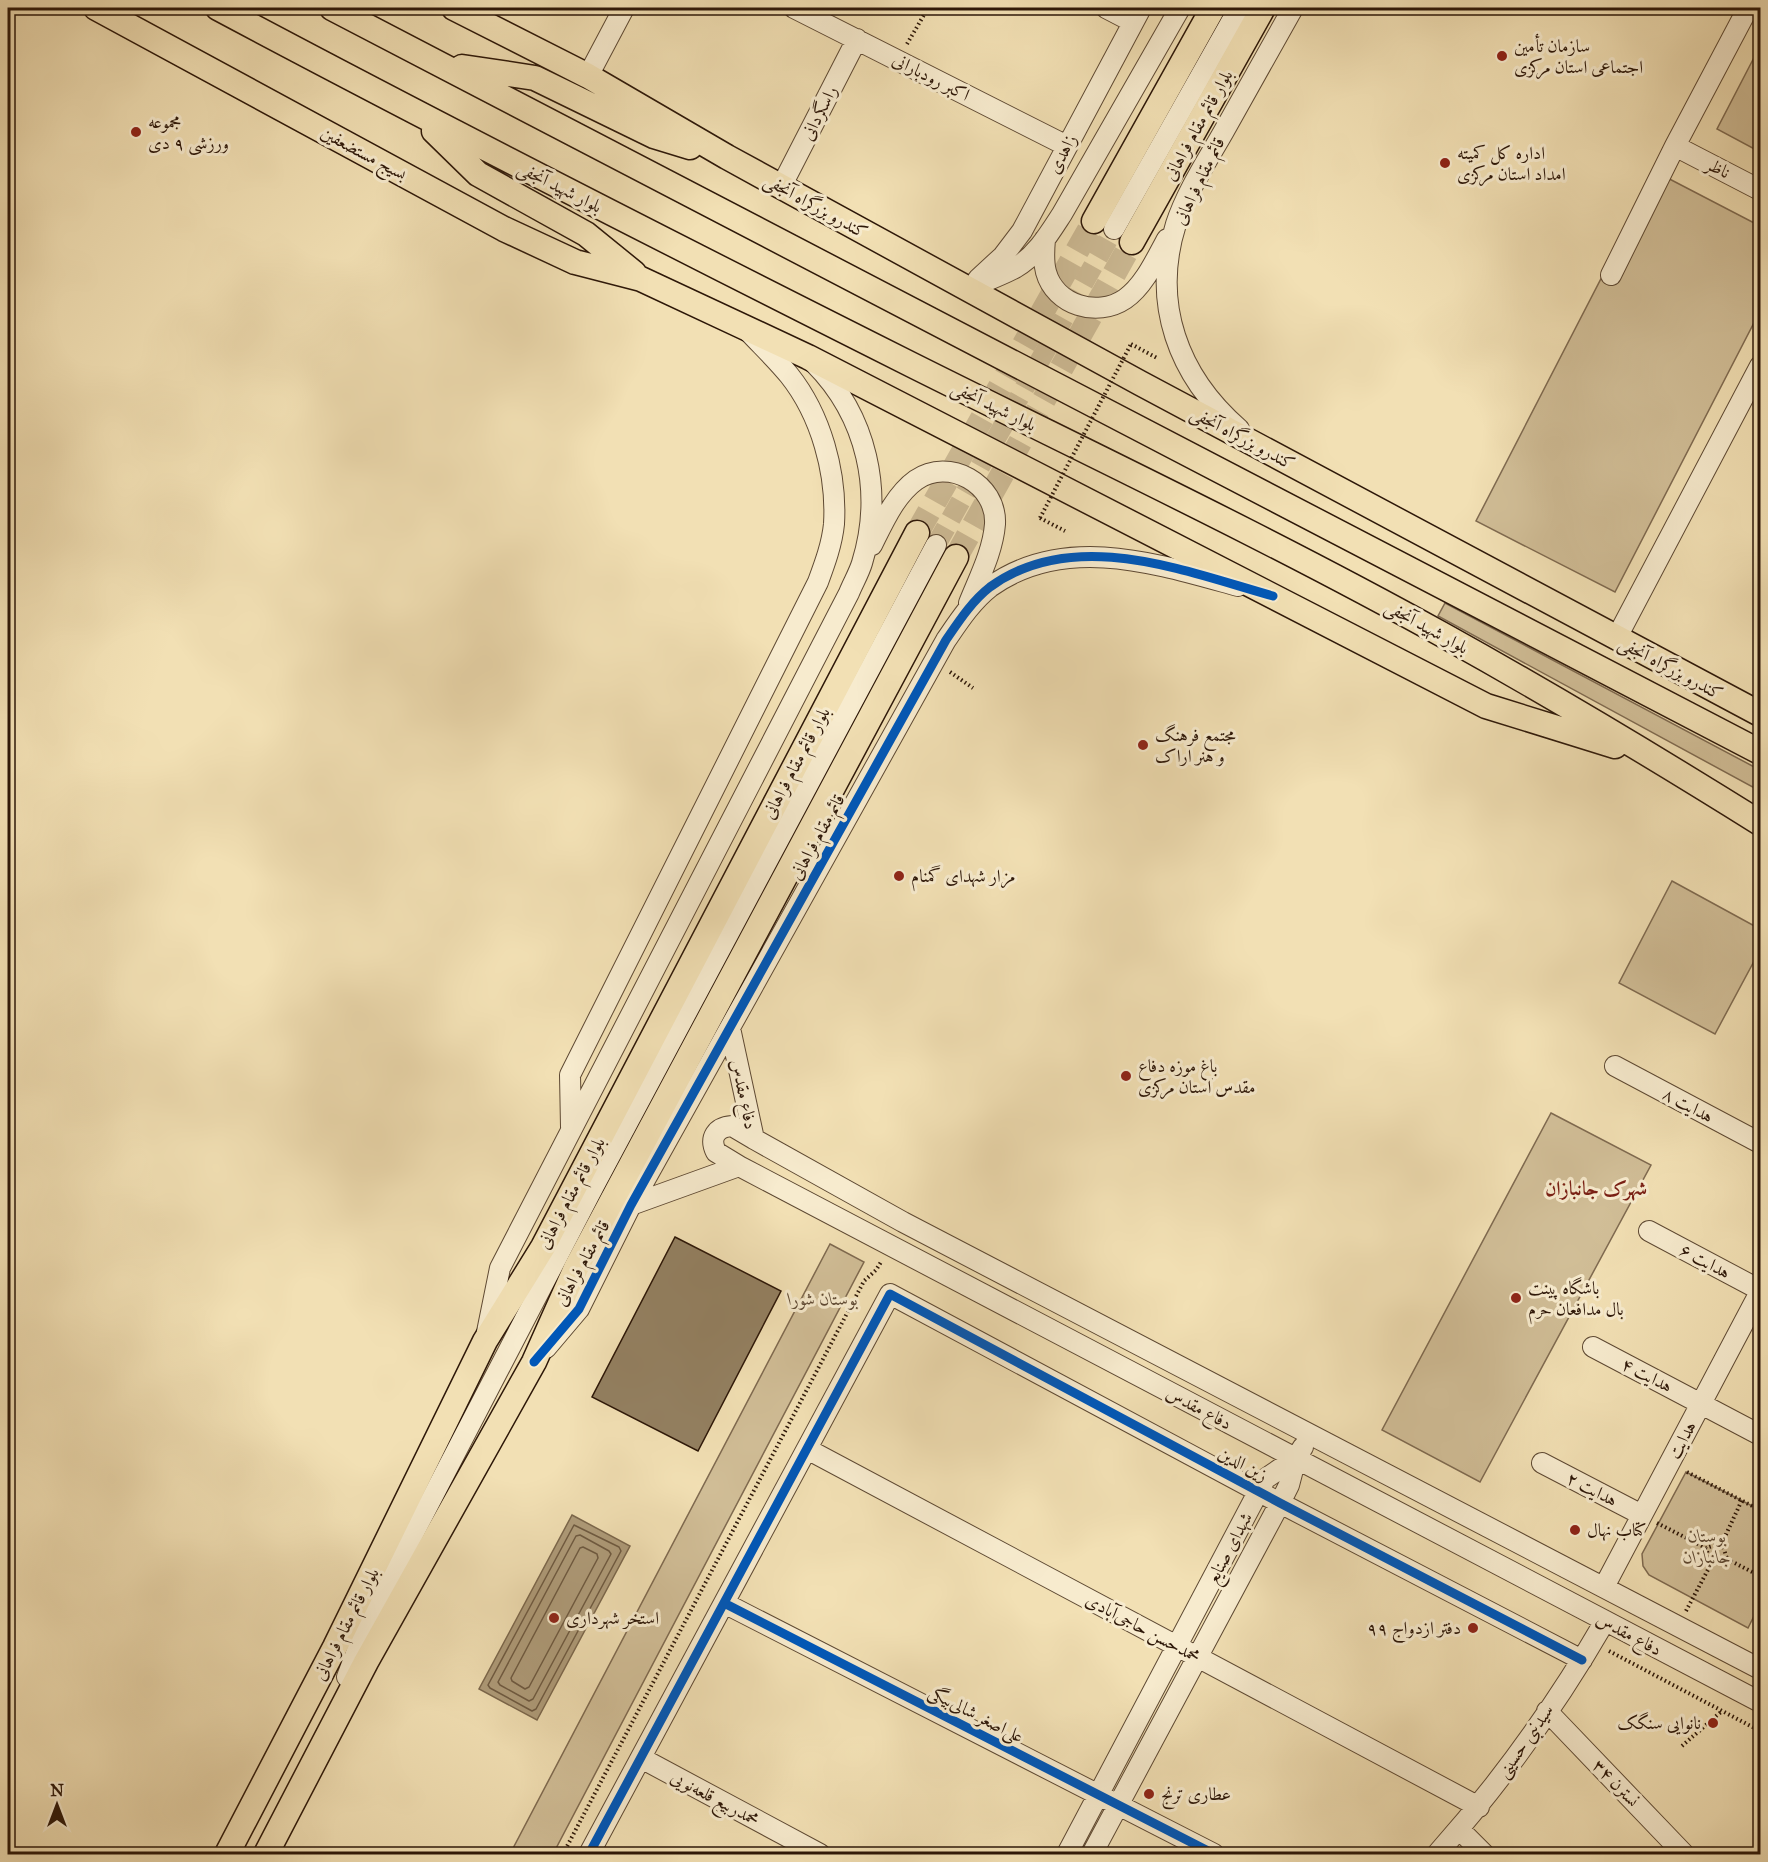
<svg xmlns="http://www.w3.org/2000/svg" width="1768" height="1862" font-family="'IM FELL Great Primer',Amiri,serif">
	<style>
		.green { fill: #d1be97; stroke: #7f6a50; stroke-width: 1.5 }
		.water { fill: #af9c7a; stroke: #7b674c; stroke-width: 1.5 }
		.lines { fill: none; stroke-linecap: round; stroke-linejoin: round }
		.shore { stroke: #6e5a41; stroke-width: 1.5 }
		.building { fill: #938061; stroke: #2d1708; stroke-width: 1.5 }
		.minor-tunnel { stroke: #cbb892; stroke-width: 20; stroke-dasharray: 20 10; stroke-linecap: butt }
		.major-tunnel { stroke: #cbb892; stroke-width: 24; stroke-dasharray: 24 12; stroke-linecap: butt }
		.minor-casing { stroke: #5e4933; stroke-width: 22 }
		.major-casing { stroke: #2d1708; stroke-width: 27 }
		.path { stroke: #2d1708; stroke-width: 4; stroke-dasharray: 1.5 3; stroke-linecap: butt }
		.minor { stroke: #f7ebce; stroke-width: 20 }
		.major { stroke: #f2e0b4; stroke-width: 24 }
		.path-bridge { stroke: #2d1708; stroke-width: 4; stroke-dasharray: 1.5 3; stroke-linecap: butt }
		.cycleway-casing { stroke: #f7ebce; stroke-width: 13 }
		.cycleway { stroke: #0057b8; stroke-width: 9 }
		.poi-dot { fill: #8f2418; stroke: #f7ebce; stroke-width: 2 }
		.labels { text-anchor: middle; stroke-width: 6; stroke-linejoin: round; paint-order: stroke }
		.poi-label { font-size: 18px; fill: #2d1708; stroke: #f7ebce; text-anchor: start }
		.street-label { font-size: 18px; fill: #2d1708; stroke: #f7ebce }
		.park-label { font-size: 18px; font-style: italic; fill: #5e4933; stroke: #f7ebce }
		.neighbourhood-label { font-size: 20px; font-weight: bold; fill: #7a1f14; stroke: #f7ebce }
	</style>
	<rect width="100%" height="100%" fill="#f2e0b4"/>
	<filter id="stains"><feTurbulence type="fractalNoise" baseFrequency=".00333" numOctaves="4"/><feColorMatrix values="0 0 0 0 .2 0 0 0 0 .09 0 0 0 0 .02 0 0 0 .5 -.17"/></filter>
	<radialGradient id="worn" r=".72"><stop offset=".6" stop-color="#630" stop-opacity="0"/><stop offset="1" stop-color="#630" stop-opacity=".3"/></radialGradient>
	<!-- green -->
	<path class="green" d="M1760,46V152L1717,129Z
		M1656,172L1760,226V311L1615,592L1476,521Z
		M1445,603L1760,770V791L1438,616Z
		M1672,881L1760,929V950L1715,1034L1619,983Z
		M1551,1113L1651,1165L1480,1482L1382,1430Z
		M830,1244L864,1262L553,1854H510Z
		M1686,1472L1760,1510V1604L1748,1628L1649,1575L1643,1566L1642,1554Z"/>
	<!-- water -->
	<path class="water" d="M572,1515L630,1546L537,1720L479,1689Z"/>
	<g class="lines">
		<!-- shore -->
		<path class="shore" d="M574,1525L619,1547L621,1551L536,1709L532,1711L490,1688L488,1685Z
			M580,1535L609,1551L611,1554L533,1699L529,1701L500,1685L498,1682L576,1536Z
			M583,1547L597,1554L598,1558L529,1687L525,1689L512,1681L511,1678L580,1548Z"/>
	</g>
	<!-- building -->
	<path class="building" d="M675,1237L781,1291L698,1451L592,1397Z"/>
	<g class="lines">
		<!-- minor-tunnel -->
		<path class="minor-tunnel" d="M936,545L1114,229"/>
		<!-- major-tunnel -->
		<path class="major-tunnel" d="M917,533L1094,221
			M956,557L1132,242"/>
		<defs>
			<path id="minor" d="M794,8L1067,146
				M1106,8L1133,22
				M588,76L624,8
				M1675,146L1760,190
				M781,187L857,39
				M1114,229L1239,8
				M1045,239C1044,250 1043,261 1046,272C1055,305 1097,318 1125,299C1144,286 1156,259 1167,239
				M1611,275L1675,146L1748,8
				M978,279L1003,256L1022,231L1141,8
				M967,289C983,282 1000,276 1015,268C1036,256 1049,234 1062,214L1180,8
				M1239,429C1178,376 1151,303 1176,224C1187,191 1207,161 1224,131C1247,90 1270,49 1293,8
				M872,545C883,523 895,495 916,480C949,457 997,484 995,524C993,551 979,578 969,603
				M1616,639L1760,366
				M730,1028L754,1139L903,1222L1760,1669
				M1615,1066L1760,1143
				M571,1127L570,1075L818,582C825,563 832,544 834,524C837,473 821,415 789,375C777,360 762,346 748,331
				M739,1166L716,1152C709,1138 716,1127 732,1126L754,1139
				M631,1205L739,1166L1760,1702
				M1649,1231L1760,1290
				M487,1332L500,1268L849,593C853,583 859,573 862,563C884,492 867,416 814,363
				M1593,1347L1760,1435
				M546,1348L579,1309L631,1205L946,640C959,621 972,601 990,587C1065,533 1158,564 1238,586
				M807,1449L1479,1807
				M1542,1463L1642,1515
				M1604,1587L1760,1292
				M724,1603L1214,1854
				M347,1677L368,1621L594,1186L936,545
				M1547,1711L1684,1854
				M641,1758L820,1854
				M1459,1829L1484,1854
				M589,1854L890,1294L1280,1503L1582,1660
				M1067,1854L1265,1479L1296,1458
				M1092,1854L1280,1503L1289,1485L1296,1458L1303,1447
				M1437,1854C1500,1783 1557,1704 1605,1621"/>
			<path id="major" d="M96,8L504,229L575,262L641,279L808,357L1486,706L1615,746
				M218,8C447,130 679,248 912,365C1090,454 1270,539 1443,635C1551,695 1656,758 1760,823
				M332,8L1760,752
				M454,8L588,76L727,157L1140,383L1760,714
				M462,67L535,78L654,136L690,147
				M434,131L478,174L586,234L634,273
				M1094,221L1213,8
				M1132,242L1263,8
				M227,1854L335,1647L485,1341L543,1247L917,533
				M266,1854L366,1662L534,1362L576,1268L956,557"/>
		</defs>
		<!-- minor casing -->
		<use href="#minor" class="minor-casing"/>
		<!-- major casing -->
		<use href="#major" class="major-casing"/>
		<!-- path -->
		<path class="path" d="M907,44L928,8
			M1131,344L1157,358
			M1040,518L1065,531
			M950,672L973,688
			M1687,1472L1760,1510
			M1657,1523L1706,1548L1722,1543L1727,1559L1711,1564L1706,1548
			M1722,1543L1742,1500
			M1727,1559L1760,1576
			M1686,1611L1711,1564
			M1609,1651L1760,1731
			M1682,1746L1722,1711
			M563,1854L864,1281L876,1270L881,1262"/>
		<!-- minor -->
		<use href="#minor" class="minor"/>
		<!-- major -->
		<use href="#major" class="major"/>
		<!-- path-bridge -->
		<path class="path-bridge" d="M1040,518L1131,344"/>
		<defs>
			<path id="cycleway" d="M534,1362L579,1309L631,1205L946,640C959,621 972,601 990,587C1074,526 1184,571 1273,596
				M724,1603L1214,1854
				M589,1854L890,1294L1280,1503L1582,1660"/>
		</defs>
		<!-- cycleway casing -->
		<use href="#cycleway" class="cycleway-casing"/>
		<!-- cycleway -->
		<use href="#cycleway" class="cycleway"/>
	</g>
	<!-- markers -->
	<g class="poi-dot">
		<circle cx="1502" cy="56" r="6"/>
		<circle cx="136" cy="132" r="6"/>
		<circle cx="1445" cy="163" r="6"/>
		<circle cx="1143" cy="745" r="6"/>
		<circle cx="899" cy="876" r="6"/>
		<circle cx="1126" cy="1076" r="6"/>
		<circle cx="1516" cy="1298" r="6"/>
		<circle cx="1575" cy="1530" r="6"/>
		<circle cx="554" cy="1618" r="6"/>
		<circle cx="1473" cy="1628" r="6"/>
		<circle cx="1713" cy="1723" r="6"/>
		<circle cx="1149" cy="1794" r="6"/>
	</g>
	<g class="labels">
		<!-- poi labels -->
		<g class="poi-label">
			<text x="1514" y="52">سازمان تأمین<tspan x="1514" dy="21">اجتماعی استان مرکزی</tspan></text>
			<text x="148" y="128">مجموعه<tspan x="148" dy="21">ورزشی ۹ دی</tspan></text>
			<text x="1457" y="159">اداره کل کمیته<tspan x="1457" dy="21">امداد استان مرکزی</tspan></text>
			<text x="1155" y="741">مجتمع فرهنگ<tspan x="1155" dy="21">و هنر اراک</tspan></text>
			<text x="911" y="882">مزار شهدای گمنام</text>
			<text x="1138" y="1072">باغ موزه دفاع<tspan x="1138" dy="21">مقدس استان مرکزی</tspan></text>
			<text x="1528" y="1294">باشگاه پینت<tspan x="1528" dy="21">بال مدافعان حرم</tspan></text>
			<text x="1587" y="1536">کتاب نهال</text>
			<text x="566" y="1624">استخر شهرداری</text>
			<text x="1461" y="1634" text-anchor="end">دفتر ازدواج ۹۹</text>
			<text x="1701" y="1729" text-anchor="end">نانوایی سنگک</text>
			<text x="1161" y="1800">عطاری ترنج</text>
		</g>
		<!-- street labels -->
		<g class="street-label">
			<text transform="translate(931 77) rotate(27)" y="6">اکبر رودبارانی</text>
			<text transform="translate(819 113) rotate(-63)" y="6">راسگردانی</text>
			<text transform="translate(1198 125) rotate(-61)" y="6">بلوار قائم مقام فراهانی</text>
			<text transform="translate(364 153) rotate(28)" y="6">بسیج مستضعفین</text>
			<text transform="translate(1062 154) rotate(-62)" y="6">زاهدی</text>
			<text transform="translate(1718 168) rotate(27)" y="6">ناظر</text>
			<text transform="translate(1199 181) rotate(-64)" y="6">قائم مقام فراهانی</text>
			<text transform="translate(560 187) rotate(27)" y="6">بلوار شهید آنجفی</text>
			<text transform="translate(816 206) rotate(29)" y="6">کندرو بزرگراه آنجفی</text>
			<text transform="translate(994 406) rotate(26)" y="6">بلوار شهید آنجفی</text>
			<text transform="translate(1243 438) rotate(28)" y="6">کندرو بزرگراه آنجفی</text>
			<text transform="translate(1427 627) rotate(29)" y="6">بلوار شهید آنجفی</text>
			<text transform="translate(1671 668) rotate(28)" y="6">کندرو بزرگراه آنجفی</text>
			<text transform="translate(796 763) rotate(-62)" y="6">بلوار قائم مقام فراهانی</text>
			<text transform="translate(817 837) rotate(-61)" y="6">قائم مقام فراهانی</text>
			<text transform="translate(744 1094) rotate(78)" y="6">دفاع مقدس</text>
			<text transform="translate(1688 1105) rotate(28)" y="6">هدایت ۸</text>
			<text transform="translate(571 1193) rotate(-62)" y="6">بلوار قائم مقام فراهانی</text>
			<text transform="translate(1705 1261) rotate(28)" y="6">هدایت ۶</text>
			<text transform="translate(582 1263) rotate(-61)" y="6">قائم مقام فراهانی</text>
			<text transform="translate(1647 1375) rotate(27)" y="6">هدایت ۴</text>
			<text transform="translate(1199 1408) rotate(28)" y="6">دفاع مقدس</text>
			<text transform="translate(1682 1440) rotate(-62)" y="6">هدایت</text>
			<text transform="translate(1243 1464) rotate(28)" y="6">زین الدین</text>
			<text transform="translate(1592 1489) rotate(27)" y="6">هدایت ۲</text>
			<text transform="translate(1229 1548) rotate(-62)" y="6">شهدای صنایع</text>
			<text transform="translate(346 1624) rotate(-63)" y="6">بلوار قائم مقام فراهانی</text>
			<text transform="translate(1143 1628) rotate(28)" y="6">محمدحسن حاجی‌آبادی</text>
			<text transform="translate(1629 1634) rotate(28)" y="6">دفاع مقدس</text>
			<text transform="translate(976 1714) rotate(27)" y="6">علی‌اصغر شالی‌بیگی</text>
			<text transform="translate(1525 1741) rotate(-55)" y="6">سیدنبی حسینی</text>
			<text transform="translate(1616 1783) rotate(46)" y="6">نسترن ۳۴</text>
			<text transform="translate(715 1798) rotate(28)" y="6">محمدربیع قلعه‌نویی</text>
		</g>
		<!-- park labels -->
		<g class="park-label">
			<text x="823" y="1305">بوستان شورا</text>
			<text x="1707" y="1542">بوستان<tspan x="1707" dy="21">جانبازان</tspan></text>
		</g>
		<!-- neighbourhood labels -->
		<g class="neighbourhood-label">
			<text x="1596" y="1195">شهرک جانبازان</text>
		</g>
	</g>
	<!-- margin -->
	<rect width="1768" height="1862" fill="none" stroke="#f2e0b4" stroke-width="30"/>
	<rect x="9" y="9" width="1750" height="1844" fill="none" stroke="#2d1708" stroke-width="3"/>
	<rect x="15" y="15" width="1738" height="1832" fill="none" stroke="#2d1708" stroke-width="1.5"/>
	<!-- north arrow -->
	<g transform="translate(57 1805)" stroke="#f7ebce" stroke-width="4.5" paint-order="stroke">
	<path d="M0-4.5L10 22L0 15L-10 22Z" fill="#2d1708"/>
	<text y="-9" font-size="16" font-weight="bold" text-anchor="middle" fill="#2d1708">N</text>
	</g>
	<rect width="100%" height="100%" filter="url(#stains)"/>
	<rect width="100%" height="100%" fill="url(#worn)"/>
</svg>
